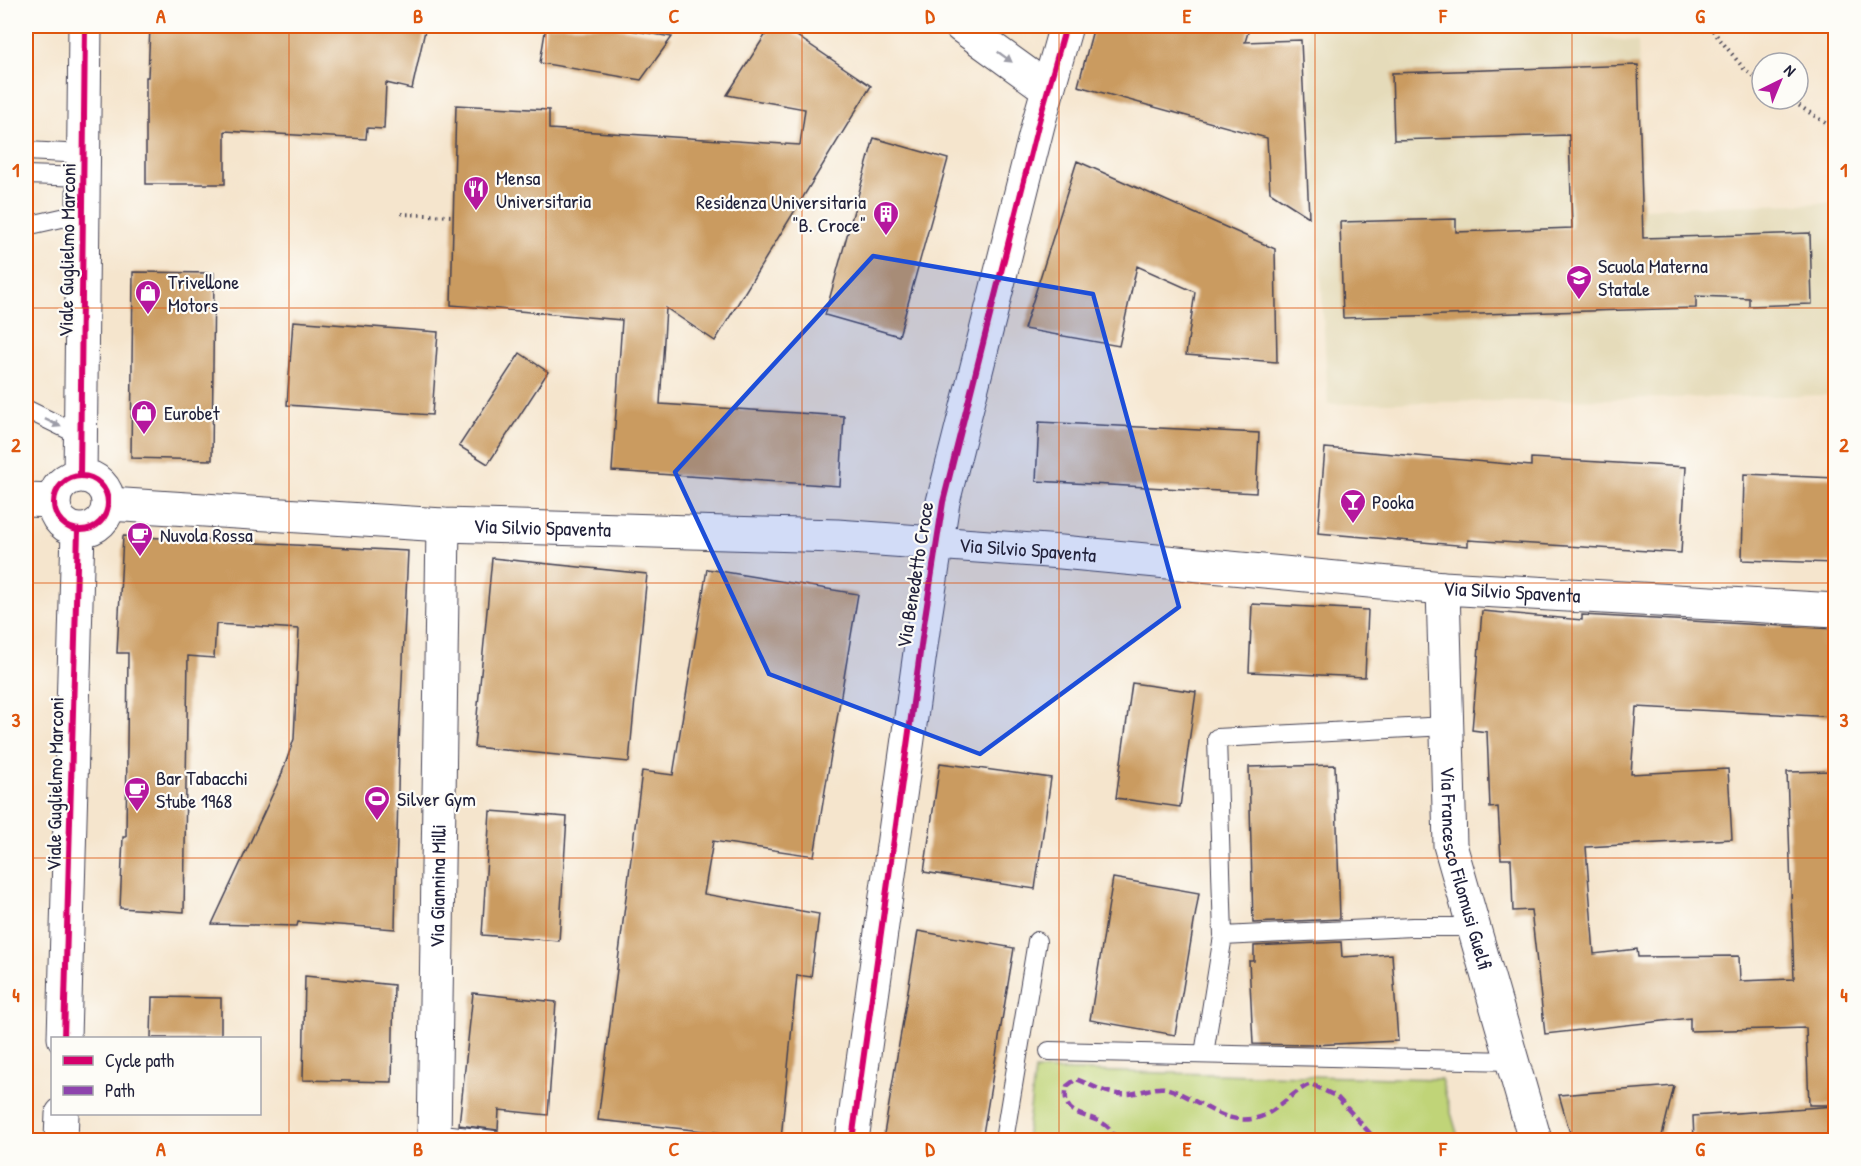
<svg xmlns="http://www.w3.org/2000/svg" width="1861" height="1166" font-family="'Patrick Hand',sans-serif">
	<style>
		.built { fill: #e5dbba }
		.green { fill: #c0d478; stroke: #717b5a; stroke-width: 1.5 }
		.building { fill: #ca9b61 }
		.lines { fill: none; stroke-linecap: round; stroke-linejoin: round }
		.service-casing { stroke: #423f51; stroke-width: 20 }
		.minor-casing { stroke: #423f51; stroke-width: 35 }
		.secondary-casing { stroke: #423f51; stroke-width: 35 }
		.path { stroke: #423f51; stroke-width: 4; stroke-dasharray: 1.5 4.5; stroke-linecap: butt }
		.service { stroke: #fff; stroke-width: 18 }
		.minor { stroke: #fff; stroke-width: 33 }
		.secondary { stroke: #fff; stroke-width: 33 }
		.quiet { stroke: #8e44ad; stroke-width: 4.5; stroke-dasharray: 9 4.5; stroke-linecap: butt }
		.cycleway-casing { stroke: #fdfcf7; stroke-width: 10 }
		.cycleway { stroke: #d6006c; stroke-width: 6 }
		.oneway { fill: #9c9ca7 }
		.marked { fill: #1d4ed8; fill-opacity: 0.2; stroke: #1d4ed8; stroke-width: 4.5; stroke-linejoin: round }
		.grid { fill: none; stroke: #de560e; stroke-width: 1.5; stroke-opacity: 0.55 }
		.labels { text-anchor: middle; stroke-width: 4.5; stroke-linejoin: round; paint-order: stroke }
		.poi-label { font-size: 20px; fill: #22223b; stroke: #fdfcf7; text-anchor: start }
		.street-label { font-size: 20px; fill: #22223b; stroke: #fdfcf7 }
		.neatline { fill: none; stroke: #de560e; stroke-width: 2 }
		.grid-label { font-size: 20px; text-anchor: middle; font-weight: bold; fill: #de560e }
	</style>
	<rect width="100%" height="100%" fill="#fdfcf7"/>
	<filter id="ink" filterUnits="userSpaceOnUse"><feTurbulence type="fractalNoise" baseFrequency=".0167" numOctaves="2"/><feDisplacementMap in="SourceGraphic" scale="12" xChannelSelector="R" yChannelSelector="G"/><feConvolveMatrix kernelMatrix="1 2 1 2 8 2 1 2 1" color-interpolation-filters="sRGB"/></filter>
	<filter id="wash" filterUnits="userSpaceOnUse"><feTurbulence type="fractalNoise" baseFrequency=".008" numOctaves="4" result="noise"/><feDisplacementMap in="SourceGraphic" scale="24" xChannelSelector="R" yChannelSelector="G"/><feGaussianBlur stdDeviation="1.35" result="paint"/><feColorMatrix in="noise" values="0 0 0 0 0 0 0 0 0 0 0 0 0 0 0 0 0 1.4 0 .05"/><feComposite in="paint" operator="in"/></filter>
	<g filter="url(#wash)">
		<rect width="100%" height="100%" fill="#f5e5cd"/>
		<!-- built -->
		<path class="built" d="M1307,26H1506L1638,42L1643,208L1835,203V395L1328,404Z"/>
		<!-- green -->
		<path class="green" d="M1035,1070L1441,1079L1459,1140H1026Z"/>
		<g id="blocks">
			<!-- building -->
			<path class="building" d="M150,26H426L412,89L386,83L384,129L367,128L366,139L225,131V184H146V77H148Z
				M546,26H606L672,37L641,80L540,63Z
				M771,26H782L871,86L715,341L666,308L660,404L844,416L840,486L612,471L622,320L451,305L456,105L549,110V129L800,145L805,109L727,95Z
				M1094,26H1250L1245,42L1301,40L1309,217L1270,192L1267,138L1078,86Z
				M1638,65L1643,238L1810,233L1812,304L1749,306V298L1696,296V308L1343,318L1340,222L1456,219V232L1572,228L1569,135L1394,140L1392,73Z
				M874,138L948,159L899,336L825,315Z
				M1077,161L1275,249L1277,362L1186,355L1195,292L1137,266L1119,346L1024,329Z
				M133,272L214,273L212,460L131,458Z
				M293,321L438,332L432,415L287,405Z
				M520,353L548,372L488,464L459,446Z
				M1039,422L1259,433L1256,493L1036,481Z
				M1325,448L1531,466V458L1686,467L1681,553L1468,540V546L1318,533Z
				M1744,474L1836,478V563L1742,560Z
				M123,536L408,551L399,745L395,929L298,922L297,926L212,924L281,776L294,739L299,629L216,624L214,658L188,656L184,912L120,908L123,837H126L128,653H117Z
				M492,558L647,574L629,762L474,747Z
				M707,569L858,594L814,856L713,841L704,894L819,914L811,977L797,975L781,1139L598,1120L642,771L673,775Z
				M1252,604L1368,610L1365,677L1249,672Z
				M1482,611L1582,620V615L1836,629V717L1636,707L1631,774L1728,769L1732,839L1586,847L1594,954L1637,949L1638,957L1739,956L1740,981L1794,979L1787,772L1836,771V1105H1809L1806,1028L1690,1031V1018L1545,1034L1531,910L1513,911L1511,859H1501L1498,807L1490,808L1487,732L1472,730Z
				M1132,683L1196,692L1180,807L1116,798Z
				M940,763L1051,778L1035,889L924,872Z
				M1335,765L1340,919L1253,923L1249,767Z
				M490,811L567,817L559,941L482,935Z
				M1113,878L1199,893L1175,1035L1090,1020Z
				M918,931L1014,948L982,1140H883Z
				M1341,942L1342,957L1392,954L1398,1041L1312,1045L1253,1044L1249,961H1254V946Z
				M305,976L394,985L392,1082L303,1080Z
				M473,993L556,1002L548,1115L499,1110L498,1130L459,1125Z
				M152,997L221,998V1038H151Z
				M1674,1086L1661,1140H1572L1559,1095Z
				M1836,1106V1140H1694L1693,1116Z"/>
		</g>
	</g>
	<g filter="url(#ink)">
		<use href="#blocks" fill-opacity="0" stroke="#423f51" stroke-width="1.5"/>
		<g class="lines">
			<defs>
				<path id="service" d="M26,151L85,154
					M26,175L84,177
					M26,226L84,213
					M26,409L81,436
					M1223,936L1217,738L1447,726
					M1049,1051L1512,1061
					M1204,1054L1223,936L1413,927H1474
					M434,1133L494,1140
					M1004,1140L1037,941"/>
				<g id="minor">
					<path d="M961,26L1048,89"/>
					<path d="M26,500L54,501"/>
					<path id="s1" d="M109,504L443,525L837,536L1061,552L1443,588L1836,610"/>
					<path id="s2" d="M1443,588L1450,845L1535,1140"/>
					<path id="s3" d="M434,1140L443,525"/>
					<path d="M852,1140L924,624L943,502L1039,121L1066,26"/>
				</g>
				<path id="secondary" d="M54 503a27 27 0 1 1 54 0a27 27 0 1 1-54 0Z
					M80,476L85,26
					M64,1038L78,530
					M61,1140L62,1114"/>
			</defs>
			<!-- service casing -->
			<use href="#service" class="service-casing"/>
			<!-- minor casing -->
			<use href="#minor" class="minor-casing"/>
			<!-- secondary casing -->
			<use href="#secondary" class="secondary-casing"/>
			<!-- path -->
			<path class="path" d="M1709,26L1745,70L1762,81
				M1789,99L1836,130
				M401,214L453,216"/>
			<!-- service -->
			<use href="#service" class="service"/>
			<!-- minor -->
			<use href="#minor" class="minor"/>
			<!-- secondary -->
			<use href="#secondary" class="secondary"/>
			<!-- quiet -->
			<path class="quiet" d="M1117,1140C1114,1137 1112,1132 1109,1128C1092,1111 1059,1121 1067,1086L1076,1079C1094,1086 1108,1096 1129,1094C1140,1093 1155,1086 1165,1088C1195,1095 1222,1127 1257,1118C1275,1114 1292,1091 1311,1084L1337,1097L1376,1140"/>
			<defs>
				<path id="cycleway" d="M54 503a27 27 0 1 1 54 0a27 27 0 1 1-54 0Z
					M80,476L85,26
					M64,1038L78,530
					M852,1140L924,624L943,502L1039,121L1066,26"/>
			</defs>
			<!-- cycleway casing -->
			<use href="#cycleway" class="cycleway-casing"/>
			<!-- cycleway -->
			<use href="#cycleway" class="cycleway"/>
		</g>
		<!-- one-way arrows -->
		<defs><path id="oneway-solid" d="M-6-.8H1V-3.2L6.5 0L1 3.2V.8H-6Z" transform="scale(1.5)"/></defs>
		<g class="oneway">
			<use href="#oneway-solid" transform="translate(1005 57) rotate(36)"/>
			<use href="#oneway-solid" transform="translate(53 423) rotate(26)"/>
		</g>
	</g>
	<!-- marked area -->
	<path class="marked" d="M873,256L1093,294L1179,607L980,754L769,674L675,472Z"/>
	<!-- grid -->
	<path class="grid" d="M289,26V1140M546,26V1140M802,26V1140M1059,26V1140M1315,26V1140M1572,26V1140M26,308H1836M26,583H1836M26,858H1836"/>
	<!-- icons -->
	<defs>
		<symbol id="restaurant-pin" viewBox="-11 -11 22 30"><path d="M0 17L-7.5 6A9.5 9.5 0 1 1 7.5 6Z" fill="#b5179e" stroke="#fdfcf7"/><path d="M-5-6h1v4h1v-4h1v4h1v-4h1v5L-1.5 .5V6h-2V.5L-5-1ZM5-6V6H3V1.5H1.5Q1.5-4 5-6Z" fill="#fff"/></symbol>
		<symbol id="building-pin" viewBox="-11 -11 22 30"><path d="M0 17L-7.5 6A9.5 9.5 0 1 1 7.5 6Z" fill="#b5179e" stroke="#fdfcf7"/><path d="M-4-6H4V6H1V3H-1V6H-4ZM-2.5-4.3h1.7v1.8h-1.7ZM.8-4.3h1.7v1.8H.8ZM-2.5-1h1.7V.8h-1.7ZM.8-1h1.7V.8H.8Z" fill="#fff"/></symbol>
		<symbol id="school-pin" viewBox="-11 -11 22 30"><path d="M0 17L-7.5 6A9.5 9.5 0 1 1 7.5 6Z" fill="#b5179e" stroke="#fdfcf7"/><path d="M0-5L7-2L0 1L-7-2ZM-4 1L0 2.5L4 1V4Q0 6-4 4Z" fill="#fff"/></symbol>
		<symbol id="shop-pin" viewBox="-11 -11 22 30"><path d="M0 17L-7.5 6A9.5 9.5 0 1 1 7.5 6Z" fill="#b5179e" stroke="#fdfcf7"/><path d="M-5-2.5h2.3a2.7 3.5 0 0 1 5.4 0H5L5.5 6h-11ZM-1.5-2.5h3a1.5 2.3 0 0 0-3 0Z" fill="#fff"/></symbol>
		<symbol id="bar-pin" viewBox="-11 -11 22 30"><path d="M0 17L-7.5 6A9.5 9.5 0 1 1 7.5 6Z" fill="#b5179e" stroke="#fdfcf7"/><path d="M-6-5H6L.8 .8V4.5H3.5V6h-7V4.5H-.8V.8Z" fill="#fff"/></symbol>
		<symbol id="cafe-pin" viewBox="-11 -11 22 30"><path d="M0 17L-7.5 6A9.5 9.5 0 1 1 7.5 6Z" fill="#b5179e" stroke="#fdfcf7"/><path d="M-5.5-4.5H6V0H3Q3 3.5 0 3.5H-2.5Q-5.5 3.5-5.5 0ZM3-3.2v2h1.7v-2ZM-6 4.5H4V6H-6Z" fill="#fff"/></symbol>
		<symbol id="stadium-pin" viewBox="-11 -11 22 30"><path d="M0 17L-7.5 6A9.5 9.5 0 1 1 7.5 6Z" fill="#b5179e" stroke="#fdfcf7"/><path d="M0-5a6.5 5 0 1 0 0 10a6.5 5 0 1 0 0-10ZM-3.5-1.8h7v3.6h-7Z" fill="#fff"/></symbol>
	</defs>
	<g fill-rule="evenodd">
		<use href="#restaurant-pin" x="461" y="174" width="30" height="40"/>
		<use href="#building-pin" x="871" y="199" width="30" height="40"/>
		<use href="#school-pin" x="1564" y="263" width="30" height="40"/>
		<use href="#shop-pin" x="133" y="278" width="30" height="40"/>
		<use href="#shop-pin" x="129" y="398" width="30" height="40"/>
		<use href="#bar-pin" x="1338" y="487" width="30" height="40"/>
		<use href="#cafe-pin" x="125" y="520" width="30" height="40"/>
		<use href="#cafe-pin" x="122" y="775" width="30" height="40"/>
		<use href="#stadium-pin" x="362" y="784" width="30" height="40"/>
	</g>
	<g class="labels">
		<!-- poi labels -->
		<g class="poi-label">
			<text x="496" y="185">Mensa<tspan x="496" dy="23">Universitaria</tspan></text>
			<text x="866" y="209" text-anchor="end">Residenza Universitaria<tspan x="866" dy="23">"B. Croce"</tspan></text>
			<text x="1598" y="273">Scuola Materna<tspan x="1598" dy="23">Statale</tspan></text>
			<text x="168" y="289">Trivellone<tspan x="168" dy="23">Motors</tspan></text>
			<text x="164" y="420">Eurobet</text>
			<text x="1372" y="509">Pooka</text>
			<text x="160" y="542">Nuvola Rossa</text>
			<text x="156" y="785">Bar Tabacchi<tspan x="156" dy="23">Stube 1968</tspan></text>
			<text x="397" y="806">Silver Gym</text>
		</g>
		<!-- street labels -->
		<g class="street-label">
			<text transform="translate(67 250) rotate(-89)" y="7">Viale Guglielmo Marconi</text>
			<text dy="7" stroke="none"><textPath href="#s1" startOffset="434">Via Silvio Spaventa</textPath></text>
			<text dy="7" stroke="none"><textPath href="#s1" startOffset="920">Via Silvio Spaventa</textPath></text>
			<text transform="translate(915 575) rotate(-81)" y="7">Via Benedetto Croce</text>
			<text dy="7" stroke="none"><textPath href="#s1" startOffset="1406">Via Silvio Spaventa</textPath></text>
			<text transform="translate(55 784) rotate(-89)" y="7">Viale Guglielmo Marconi</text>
			<text dy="7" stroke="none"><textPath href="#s2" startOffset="282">Via Francesco Filomusi Guelfi</textPath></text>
			<text dy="7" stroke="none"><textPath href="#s3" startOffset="254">Via Giannina Milli</textPath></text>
		</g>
	</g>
	<!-- margin -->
	<rect width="1861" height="1166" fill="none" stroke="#fdfcf7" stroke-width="66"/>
	<!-- legend -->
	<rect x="51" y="1037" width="210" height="78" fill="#fdfcf7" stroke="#a5a5ac" stroke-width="1.5"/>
	<rect x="63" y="1056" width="30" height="9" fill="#d6006c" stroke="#a5a5ac" stroke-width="1.5"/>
	<text x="105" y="1067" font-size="18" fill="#22223b">Cycle path</text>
	<rect x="63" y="1086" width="30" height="9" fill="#8e44ad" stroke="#a5a5ac" stroke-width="1.5"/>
	<text x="105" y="1097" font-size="18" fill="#22223b">Path</text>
	<!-- north arrow -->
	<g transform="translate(1780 81) rotate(43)"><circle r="28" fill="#fdfcf7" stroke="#a5a5ac" stroke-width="1.5"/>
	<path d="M0-4.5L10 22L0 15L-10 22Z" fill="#b5179e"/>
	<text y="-9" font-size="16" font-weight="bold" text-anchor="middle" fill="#22223b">N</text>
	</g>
	<rect x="33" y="33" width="1795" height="1100" class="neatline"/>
	<g class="grid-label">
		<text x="161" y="23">A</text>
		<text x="418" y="23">B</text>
		<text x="674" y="23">C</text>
		<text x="930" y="23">D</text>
		<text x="1187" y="23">E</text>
		<text x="1443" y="23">F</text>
		<text x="1700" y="23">G</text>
		<text x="16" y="177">1</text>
		<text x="1844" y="177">1</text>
		<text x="16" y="452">2</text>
		<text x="1844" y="452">2</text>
		<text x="16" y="727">3</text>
		<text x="1844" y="727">3</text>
		<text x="16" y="1002">4</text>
		<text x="1844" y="1002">4</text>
		<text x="161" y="1156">A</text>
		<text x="418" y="1156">B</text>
		<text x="674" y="1156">C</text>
		<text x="930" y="1156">D</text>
		<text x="1187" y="1156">E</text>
		<text x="1443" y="1156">F</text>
		<text x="1700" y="1156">G</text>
	</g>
</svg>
